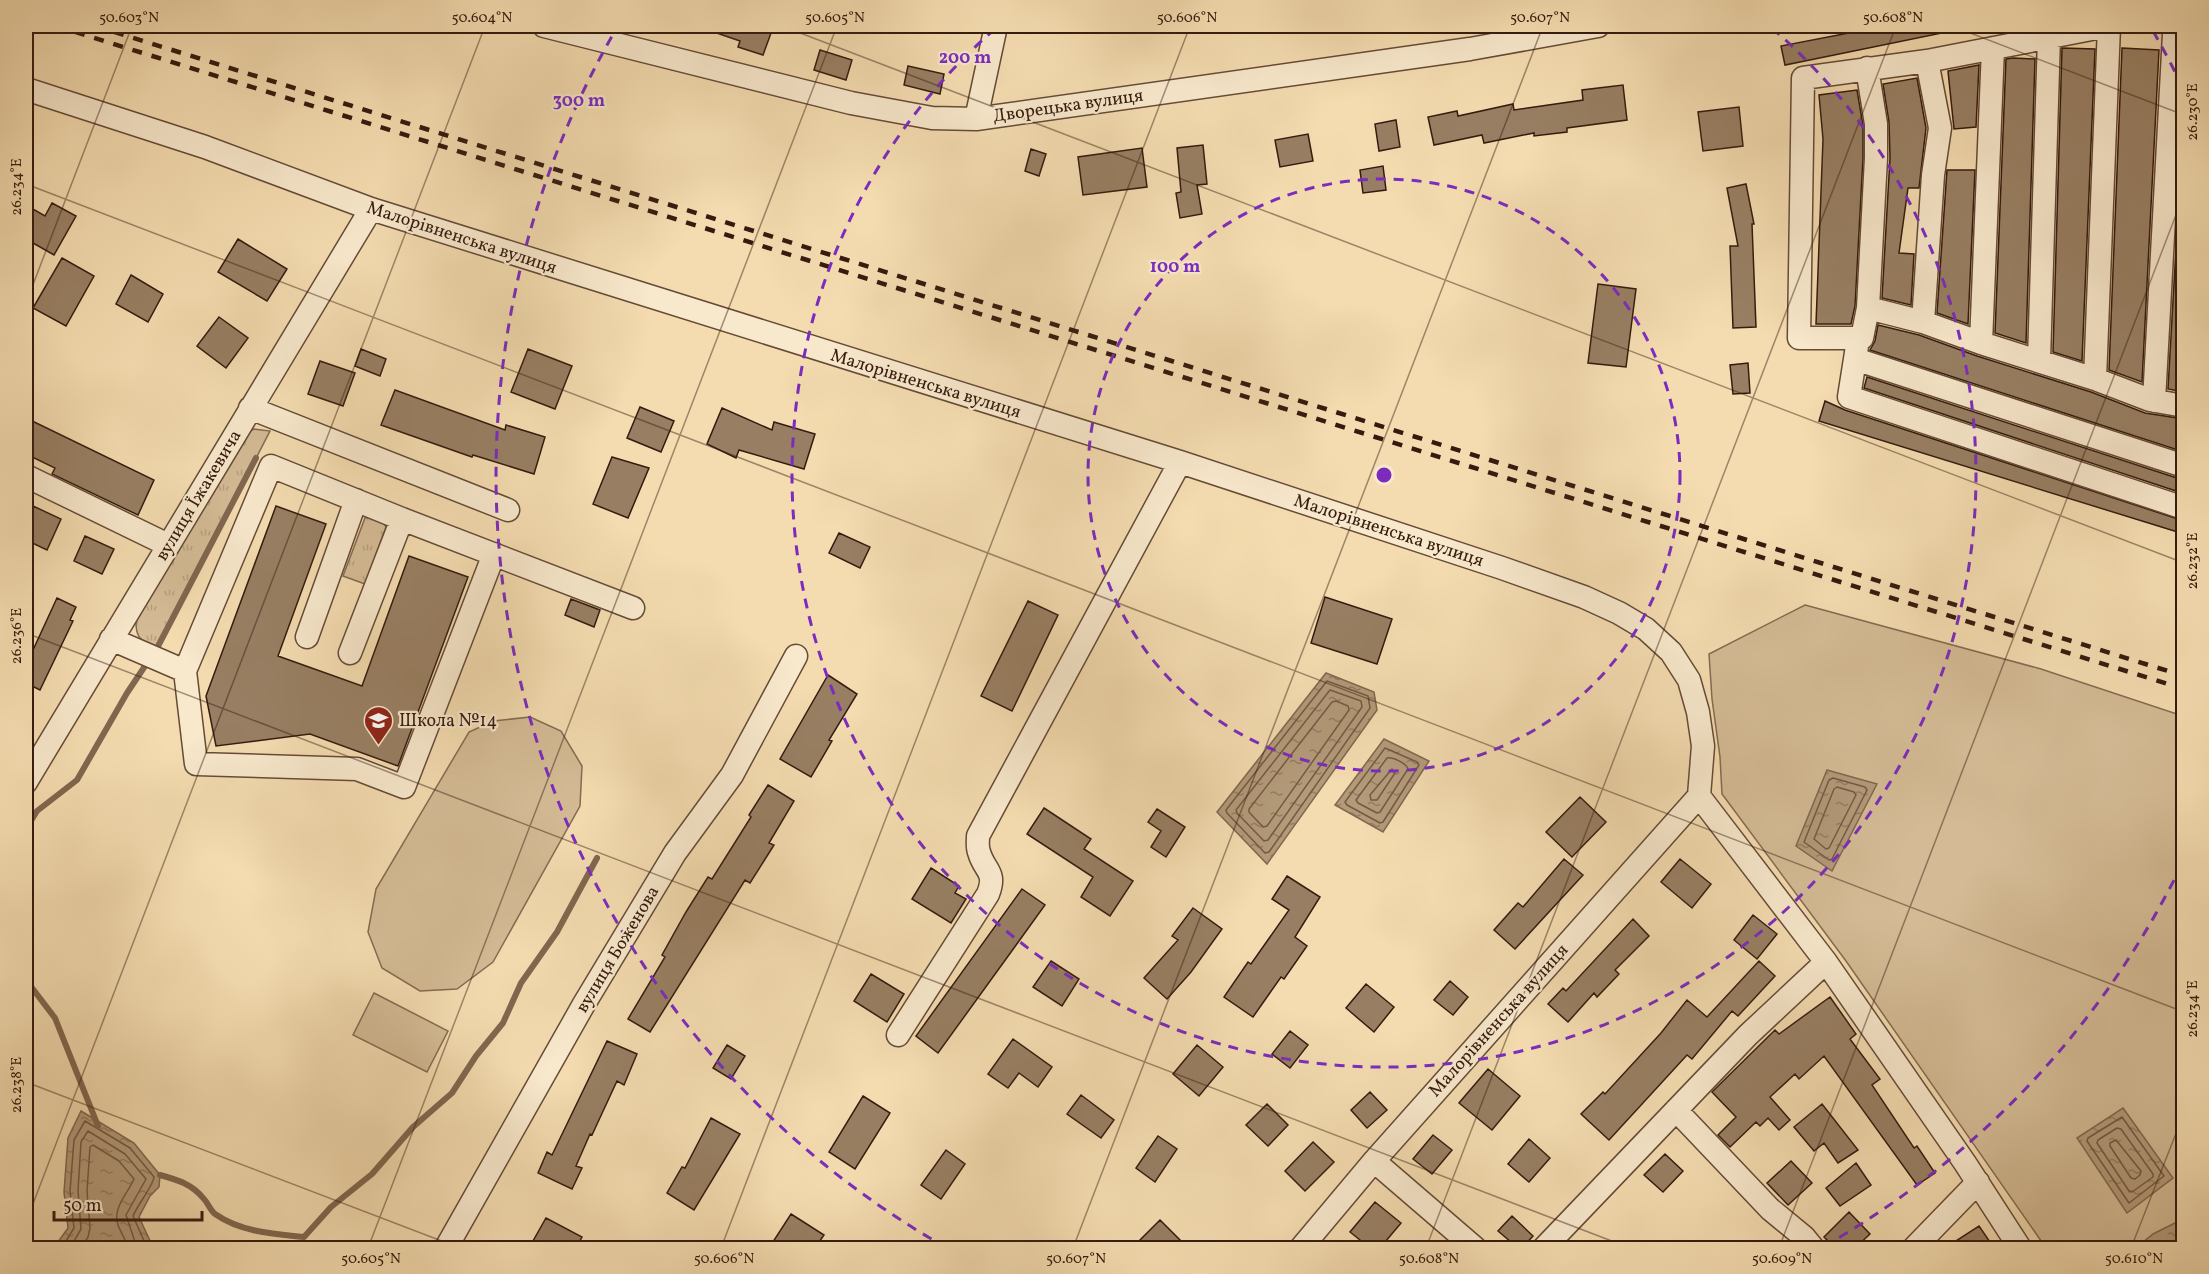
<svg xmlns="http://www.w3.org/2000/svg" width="2209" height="1274" font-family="Vollkorn,serif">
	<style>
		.grass { fill: url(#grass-tufts); stroke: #846b52; stroke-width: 1.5 }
		.garden { fill: #d4bb95; stroke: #846b52; stroke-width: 1.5 }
		.water { fill: url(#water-ripples); stroke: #81674f; stroke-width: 1.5 }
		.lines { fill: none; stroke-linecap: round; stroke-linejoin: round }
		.shore { stroke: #745a44; stroke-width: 1.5 }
		.stream { stroke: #81674f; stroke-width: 6 }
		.building { fill: #987f63; stroke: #351b0f; stroke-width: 1.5 }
		.minor-casing { stroke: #654b37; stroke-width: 25 }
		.minor { stroke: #f8e8cc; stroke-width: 22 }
		.rail { stroke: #351b0f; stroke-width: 4.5; stroke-dasharray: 10 10; stroke-linecap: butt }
		.ticks { fill: none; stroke: #351b0f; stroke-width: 1.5; stroke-opacity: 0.45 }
		.ring { fill: none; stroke: #7b2cbf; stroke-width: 3; stroke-dasharray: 10 8 }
		.labels { text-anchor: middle; stroke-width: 4.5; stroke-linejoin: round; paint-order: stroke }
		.street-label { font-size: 18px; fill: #351b0f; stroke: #f8e8cc }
		.poi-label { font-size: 18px; fill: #351b0f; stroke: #f8e8cc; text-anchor: start }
		.centre { fill: #7b2cbf; stroke: #f8e8cc; stroke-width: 3 }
		.ring-label { font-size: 18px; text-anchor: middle; font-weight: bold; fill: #7b2cbf; stroke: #f8e8cc; stroke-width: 4.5; stroke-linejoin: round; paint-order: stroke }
		.neatline { fill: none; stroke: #351b0f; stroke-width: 2 }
		.ticks-label { font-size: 15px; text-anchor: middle; fill: #351b0f }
	</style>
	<defs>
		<pattern id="grass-tufts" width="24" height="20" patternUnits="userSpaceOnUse" patternTransform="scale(1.5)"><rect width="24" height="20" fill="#d4bb95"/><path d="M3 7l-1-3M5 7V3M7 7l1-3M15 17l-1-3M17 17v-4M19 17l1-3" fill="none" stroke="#b7a07f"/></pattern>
		<pattern id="water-ripples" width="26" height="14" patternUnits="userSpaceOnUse" patternTransform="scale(1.5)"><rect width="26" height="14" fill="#b39a79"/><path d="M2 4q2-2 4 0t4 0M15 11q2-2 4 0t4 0" fill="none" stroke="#927d62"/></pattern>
	</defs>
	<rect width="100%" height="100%" fill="#f4dcb0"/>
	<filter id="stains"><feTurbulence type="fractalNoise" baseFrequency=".00333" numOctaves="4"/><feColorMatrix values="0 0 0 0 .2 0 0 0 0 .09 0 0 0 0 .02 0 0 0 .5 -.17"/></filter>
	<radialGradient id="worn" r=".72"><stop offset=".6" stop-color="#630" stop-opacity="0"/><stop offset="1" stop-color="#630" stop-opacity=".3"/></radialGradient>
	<!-- grass -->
	<path class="grass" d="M254,429L270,431L157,651C141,640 135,639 136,618L248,432Z
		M378,515L386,527L365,584L343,576L365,518Z"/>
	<!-- garden -->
	<path class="garden" d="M1805,605L2041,669L2183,716V1248H2046L1846,961L1722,794L1720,757L1712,699L1709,654Z
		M530,717L561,731L582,766L580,806L493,962L457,989L420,991L382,968L368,932L376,889L469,732L493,721Z
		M374,993L448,1031L427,1072L353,1035Z"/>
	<!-- water -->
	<path class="water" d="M1326,673L1374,692L1377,710L1267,864L1217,812Z
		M1384,739L1429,761L1383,832L1335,805Z
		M1827,770L1877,784L1832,871L1796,846Z
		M2123,1108L2173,1178L2127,1213L2077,1138Z
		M81,1111L134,1143L160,1175L159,1187L150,1196L139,1217L152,1245L149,1248H30L29,1244L58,1242L68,1228L64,1192L68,1138Z
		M2175,1223L2183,1232V1248H2136L2153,1234Z"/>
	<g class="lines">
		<!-- shore -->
		<path class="shore" d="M1327,681L1368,696L1370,708L1269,852L1265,853L1227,813L1226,810Z
			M1330,690L1361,701L1362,707L1268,840L1264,841L1237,813L1236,810Z
			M1336,701L1348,706L1349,710L1267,826L1263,827L1249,812V809L1332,702Z
			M1385,748L1417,762L1419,765L1383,822L1380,823L1347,805L1345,802Z
			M1387,758C1393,757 1406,763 1408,769L1380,812L1377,813L1358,803L1356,800Z
			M1392,769L1395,773L1377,800H1371L1370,795Z
			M1833,778L1865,787L1867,790L1832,859L1829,860L1804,842L1829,780Z
			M1837,787L1854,792L1856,795L1829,848L1826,849L1814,839L1834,789Z
			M2122,1117L2164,1176L2129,1203L2087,1141L2088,1138Z
			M2117,1128L2121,1129L2153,1174V1177L2132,1192L2129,1191L2097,1143L2098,1140Z
			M2116,1140L2141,1171L2140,1175L2135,1179L2131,1178L2110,1146V1143Z
			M53,1248L63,1246L74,1228L70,1191L74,1140L85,1121L130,1148L154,1177C153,1186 138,1204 133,1216L145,1243V1248
			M70,1248L81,1229L78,1191L81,1142L88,1131L125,1154L146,1179L126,1215L137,1248
			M81,1248L88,1237L90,1228L87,1191L90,1147L93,1145L119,1161L134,1179C128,1193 112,1208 118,1225C121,1233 126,1240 128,1248"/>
		<!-- stream -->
		<path class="stream" d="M155,652L256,458
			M26,829L37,811L77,780L127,693L149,660
			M26,980L55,1018L98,1126
			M160,1175C178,1180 192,1184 204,1199C208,1203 210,1210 215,1214C241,1232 273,1234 304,1237L331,1207L372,1174L413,1127L452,1093L476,1056L503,1023L521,983L557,932L597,858"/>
	</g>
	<!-- building -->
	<path class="building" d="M702,26H748L771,33L763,55L738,47L740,41L702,28Z
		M1885,26H1941L1942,33L1785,65L1781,46Z
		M2062,48L2095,49L2082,361L2053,352Z
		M2122,48L2159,50L2142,382L2109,370Z
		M820,50L852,60L846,80L814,70Z
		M2013,58L2035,59L2026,343L1995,333L2006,59Z
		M1979,65L1976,127L1954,129L1948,71Z
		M908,66L944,74L940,94L904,85Z
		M1917,78L1926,128L1919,188H1908L1899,253L1914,254L1911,305L1882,298L1890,158L1889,122L1883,84Z
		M1623,85L1627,120L1567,128V132L1534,136V133L1484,143L1482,135L1434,145L1428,117L1457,111L1458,116L1513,104L1514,110L1583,100L1582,90Z
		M1857,90L1863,125V158L1855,306L1851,324H1816L1823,139L1819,95Z
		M1739,107L1743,146L1703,151L1698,112Z
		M2184,108V392L2168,389Z
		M1396,120L1400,147L1379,151L1375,124Z
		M1308,134L1313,161L1280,167L1275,140Z
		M1203,145L1207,184L1197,185L1202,214L1180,218L1176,193L1181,192L1177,148Z
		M1142,148L1147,187L1083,195L1078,157Z
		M1031,149L1046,154L1039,176L1025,171Z
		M1383,166L1386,190L1363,193L1360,170Z
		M1947,170H1975L1968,324L1937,313Z
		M1746,184L1754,224H1752L1756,327L1733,328L1730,246H1738L1727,188Z
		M52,203L76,216L54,255L26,239V205L45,216Z
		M238,239L287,269L267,301L218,272Z
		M62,258L94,276L66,326L33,308Z
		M131,275L163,294L148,322L116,304Z
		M1598,284L1636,289L1626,367L1588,363Z
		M219,317L248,338L226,368L197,346Z
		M1878,325L1919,335L1977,356L2091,392L2145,413L2184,419V452L1870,350L1875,341Z
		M361,349L386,359L380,376L355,366Z
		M528,349L572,366L555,409L511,392Z
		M320,361L355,373L343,406L308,394Z
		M1748,363L1750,393L1733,394L1730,365Z
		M1867,377L2180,479L2176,491L1864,388Z
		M395,390L505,430L506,425L545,437L534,474L473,455L472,457L381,425Z
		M1825,401L1845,410L2184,521V534L1819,421Z
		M640,407L674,421L661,452L627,438Z
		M722,408L772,430L774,422L815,434L804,469L739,450L736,458L707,444Z
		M26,418L154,480L138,515L52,474L55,468L26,454Z
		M612,457L649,468L628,518L593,504Z
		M33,506L61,519L47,550L26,540V522Z
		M276,506L326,524L278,656L362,686L409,556L468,577L398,766L310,734L216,746L206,696Z
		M839,533L870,547L860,568L829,553Z
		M85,536L114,549L102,574L74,561Z
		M1325,597L1392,619L1377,664L1311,643Z
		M57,598L76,607L70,620L73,621L40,690L26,683V647L33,650Z
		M571,599L600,610L594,627L565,615Z
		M1028,601L1058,615L1012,711L981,696Z
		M828,675L857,694L829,740L832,741L811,777L780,759Z
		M768,785L794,801L769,843L774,845L750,883L745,880L650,1032L628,1019L665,957L662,955L686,912L708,877L712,879L751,817L749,815Z
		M1580,797L1606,822L1572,857L1546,832Z
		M1044,808L1091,839L1084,849L1133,881L1110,916L1081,897L1093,877L1027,834Z
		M1157,809L1185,827L1166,857L1151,847L1161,831L1148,822Z
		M1564,859L1583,875L1515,949L1494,930L1518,903L1523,907Z
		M1680,859L1711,884L1692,908L1661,882Z
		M931,868L959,886L955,893L966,899L951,923L912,899Z
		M1287,876L1320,897L1295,937L1307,946L1284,979L1281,977L1253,1017L1224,997L1248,962L1251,964L1289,910L1272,899Z
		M1022,889L1045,905L938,1053L916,1036Z
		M1193,908L1222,929L1191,972L1167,999L1144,978L1178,940L1172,936Z
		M1753,915L1777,934L1757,959L1734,940Z
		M1633,919L1649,936L1615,970L1619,974L1597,997L1594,993L1568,1022L1548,1004L1563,988L1566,991Z
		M1051,961L1079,979L1062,1006L1033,987Z
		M1759,961L1775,976L1738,1016L1732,1011L1692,1059L1687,1055L1609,1140L1581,1114L1603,1092L1605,1094L1661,1033L1687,1000L1707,1017Z
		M871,974L904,994L887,1022L854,1001Z
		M1450,981L1468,997L1453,1015L1434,1000Z
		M1366,984L1394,1007L1374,1032L1346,1008Z
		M1830,997L1856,1034L1850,1039L1880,1079L1872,1085L1914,1148L1917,1146L1935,1173L1917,1185L1824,1056L1799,1079L1795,1074L1770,1097L1790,1120L1779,1130L1768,1118L1760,1126L1756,1122L1730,1147L1718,1135L1736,1117L1712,1092L1775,1030L1779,1034Z
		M1290,1031L1308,1045L1290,1068L1272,1054Z
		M1013,1039L1052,1067L1038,1087L1019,1073L1008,1088L988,1074Z
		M607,1041L637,1054L624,1085L617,1081L592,1135L590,1134L576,1166L582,1168L572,1189L538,1173L547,1152L552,1155Z
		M727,1045L745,1056L731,1079L713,1068Z
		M1197,1045L1223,1067L1199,1096L1173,1074Z
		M1488,1069L1520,1096L1492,1130L1459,1103Z
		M1370,1092L1387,1110L1367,1128L1351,1110Z
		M1081,1095L1114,1120L1101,1138L1067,1114Z
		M863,1096L890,1113L855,1169L829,1152Z
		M1267,1104L1288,1125L1268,1146L1246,1125Z
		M1822,1104L1858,1150L1838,1163L1824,1143L1814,1151L1794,1127Z
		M711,1118L740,1134L694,1210L667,1193L682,1167L685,1168Z
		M1433,1135L1452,1150L1432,1174L1413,1159Z
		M1158,1136L1177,1149L1155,1182L1136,1168Z
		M1529,1139L1550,1158L1529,1182L1508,1164Z
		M1313,1142L1334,1162L1305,1191L1285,1171Z
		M946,1150L965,1164L941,1199L921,1185Z
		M1665,1154L1683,1171L1663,1192L1644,1175Z
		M1791,1161L1812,1183L1788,1205L1767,1183Z
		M1856,1163L1871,1185L1840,1206L1826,1188Z
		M1375,1202L1401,1223L1380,1248H1370L1350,1232Z
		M1849,1212L1870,1234L1855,1248H1835L1824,1237Z
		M791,1214L824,1235L815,1248H769Z
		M1512,1216L1533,1236L1522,1248H1518L1498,1231Z
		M546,1218L582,1237L576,1248H529Z
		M1160,1220L1181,1241L1173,1248H1149L1140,1240Z
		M1979,1226L1994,1248H1945Z"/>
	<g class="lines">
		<defs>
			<path id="minor" d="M544,26L851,103L932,118L976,119L1470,49L1598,26
				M1867,68L1876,124V158L1868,308L1862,338H1799L1803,78L1927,61L2107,26
				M26,89L205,147L371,209L1180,462L1502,568L1584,597L1619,613L1646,629L1671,652L1689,680L1698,712L1703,746L1699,796
				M976,119L996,26
				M1868,308L1923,322L1981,343L2095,379L2150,400L2184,406
				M1923,322L1933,175L1940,128L1927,61
				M1981,343L1993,48
				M1857,346L1855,359L2184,466
				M1855,359L1849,397L2184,508
				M2039,360L2049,37
				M2095,379L2109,26
				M2154,401L2174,34L2176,26
				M250,408L508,510
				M26,476L168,545
				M402,519L633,608
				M307,637L356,500
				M111,639L185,671
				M350,653L402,519L271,466L185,671L196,764L357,769L404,787L494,554
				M26,782L371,209
				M898,1035L988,894C997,871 984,871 979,852C977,847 978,841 978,836L1180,462
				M1676,1110L1770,1209L1804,1237L1813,1248
				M1374,1161L1475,1248
				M446,1248L584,1004L675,853L732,775L796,656
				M1301,1248L1374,1161L1699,796L1826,962L1965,1163L2020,1248
				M1544,1248L1748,1035L1826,962
				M1914,1248L1978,1182"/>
		</defs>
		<!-- minor casing -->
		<use href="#minor" class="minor-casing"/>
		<!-- minor -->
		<use href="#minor" class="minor"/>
		<!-- rail -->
		<path class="rail" d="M56,26L2184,689
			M95,26L2184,676"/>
	</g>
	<!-- ticks -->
	<path class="ticks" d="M782,26L2184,563M1952,26L2184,115M26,184L2184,1012M26,303L132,26M26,633L1630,1248M26,1082L460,1248M26,1222L485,26M368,1248L837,26M721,1248L1190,26M1073,1248L1543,26M1426,1248L1896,26M1779,1248L2184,194M2131,1248L2184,1113"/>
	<!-- distance rings -->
	<g class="ring">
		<circle cx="1384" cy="475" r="296"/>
		<path d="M1772 28A592 592 0 1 1 996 28"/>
		<path d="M2182 864A888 888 0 0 1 1821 1248M947 1248A888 888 0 0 1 615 31M2153 31A888 888 0 0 1 2182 86"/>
	</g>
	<!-- icons -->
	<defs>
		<symbol id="school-pin" viewBox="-11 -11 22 30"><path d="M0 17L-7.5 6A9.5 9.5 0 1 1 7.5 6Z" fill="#8f2418" stroke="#f8e8cc"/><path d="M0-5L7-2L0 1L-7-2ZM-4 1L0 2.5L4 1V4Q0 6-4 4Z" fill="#fff"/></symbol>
	</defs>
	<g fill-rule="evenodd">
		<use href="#school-pin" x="362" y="704" width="33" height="45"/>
	</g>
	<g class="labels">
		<!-- street labels -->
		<g class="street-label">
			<text transform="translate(1068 105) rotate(-8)" y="6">Дворецька вулиця</text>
			<text transform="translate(462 237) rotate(18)" y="6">Малорівненська вулиця</text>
			<text transform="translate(926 383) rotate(17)" y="6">Малорівненська вулиця</text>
			<text transform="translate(198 495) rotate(-59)" y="6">вулиця Їжакевича</text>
			<text transform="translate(1389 530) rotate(18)" y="6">Малорівненська вулиця</text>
			<text transform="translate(617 949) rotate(-59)" y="6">вулиця Боженова</text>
			<text transform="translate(1498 1020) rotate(-48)" y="6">Малорівненська вулиця</text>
		</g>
		<!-- poi labels -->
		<g class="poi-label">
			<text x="399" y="726">Школа №14</text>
		</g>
	</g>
	<circle cx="1384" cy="475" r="9" class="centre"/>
	<g class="ring-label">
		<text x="965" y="63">200 m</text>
		<text x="579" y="106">300 m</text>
		<text x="1175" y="272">100 m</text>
	</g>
	<!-- margin -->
	<rect width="2209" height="1274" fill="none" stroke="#f4dcb0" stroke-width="66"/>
	<!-- scale -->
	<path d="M54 1211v9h148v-9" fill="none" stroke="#351b0f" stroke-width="3"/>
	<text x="63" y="1211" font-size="18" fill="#351b0f" stroke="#f8e8cc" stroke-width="4.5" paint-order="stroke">50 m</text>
	<rect x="33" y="33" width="2143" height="1208" class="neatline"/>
	<g class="ticks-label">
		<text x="129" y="22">50.603°N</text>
		<text x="482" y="22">50.604°N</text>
		<text x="835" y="22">50.605°N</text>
		<text x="1187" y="22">50.606°N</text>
		<text x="1540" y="22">50.607°N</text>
		<text x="1893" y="22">50.608°N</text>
		<text transform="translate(2192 112) rotate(-90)" y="5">26.230°E</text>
		<text transform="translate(16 187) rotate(-90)" y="5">26.234°E</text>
		<text transform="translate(2192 561) rotate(-90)" y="5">26.232°E</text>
		<text transform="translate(16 636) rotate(-90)" y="5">26.236°E</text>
		<text transform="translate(2192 1009) rotate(-90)" y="5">26.234°E</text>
		<text transform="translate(16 1085) rotate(-90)" y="5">26.238°E</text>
		<text x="371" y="1263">50.605°N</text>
		<text x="724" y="1263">50.606°N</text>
		<text x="1076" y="1263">50.607°N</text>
		<text x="1429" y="1263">50.608°N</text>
		<text x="1782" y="1263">50.609°N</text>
		<text x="2134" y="1263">50.610°N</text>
	</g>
	<rect width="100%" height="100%" filter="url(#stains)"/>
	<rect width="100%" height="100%" fill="url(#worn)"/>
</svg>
